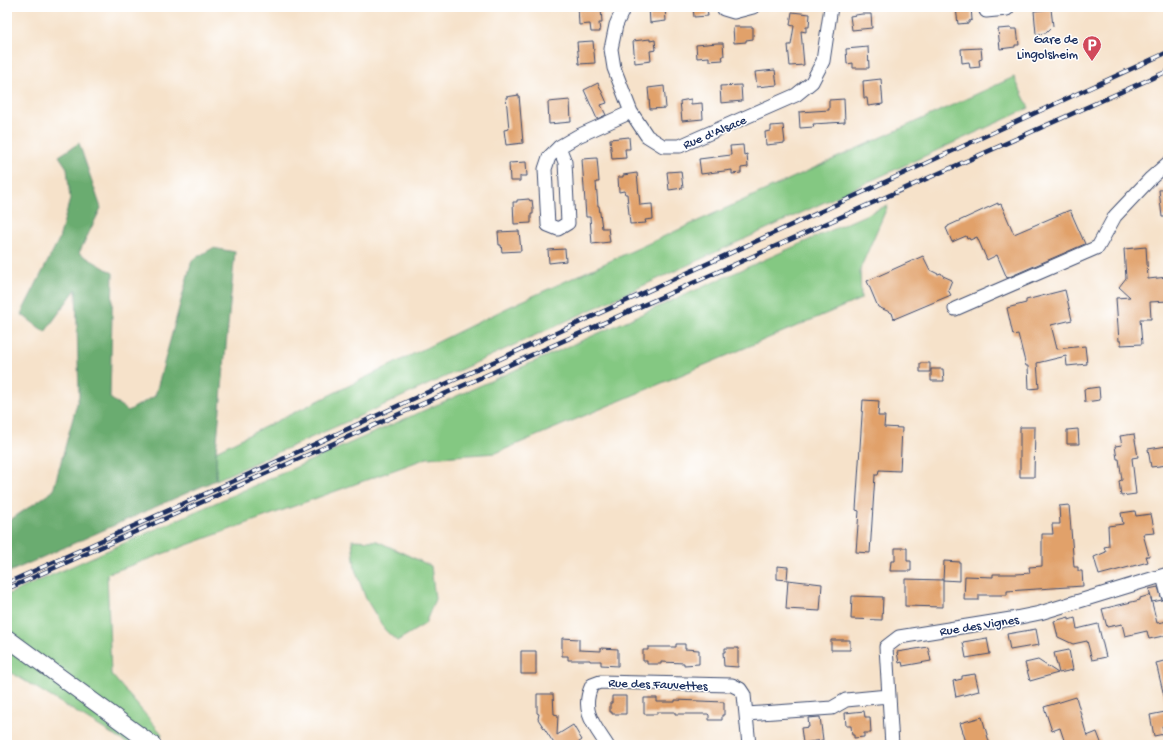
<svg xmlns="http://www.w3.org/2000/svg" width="1175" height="752" font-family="'Gochi Hand',sans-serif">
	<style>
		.green { fill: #84c882; stroke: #507c70 }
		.forest { fill: #6bac70; stroke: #436e67 }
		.building { fill: #e1a16b }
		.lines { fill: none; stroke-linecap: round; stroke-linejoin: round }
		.minor-casing { stroke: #3c4a6e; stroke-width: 15 }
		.major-casing { stroke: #3c4a6e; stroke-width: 18 }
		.minor { stroke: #fff; stroke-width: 13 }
		.major { stroke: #fff; stroke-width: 16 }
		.rail-casing { stroke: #1b2f5e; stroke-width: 4.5 }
		.rail { stroke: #fff; stroke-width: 3; stroke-dasharray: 9; stroke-linecap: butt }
		.labels { text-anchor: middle; stroke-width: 3; stroke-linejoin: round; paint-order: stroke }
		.poi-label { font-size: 13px; fill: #1b2f5e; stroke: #fff; text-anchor: end }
		.street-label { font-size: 13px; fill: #1b2f5e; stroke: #fff }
	</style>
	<rect width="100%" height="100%" fill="#fff"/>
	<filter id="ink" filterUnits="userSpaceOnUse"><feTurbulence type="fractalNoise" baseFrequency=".025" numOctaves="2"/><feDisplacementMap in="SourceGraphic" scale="8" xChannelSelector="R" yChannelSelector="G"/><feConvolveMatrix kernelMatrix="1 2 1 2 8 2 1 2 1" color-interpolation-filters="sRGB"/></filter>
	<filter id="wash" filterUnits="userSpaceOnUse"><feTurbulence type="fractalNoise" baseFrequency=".012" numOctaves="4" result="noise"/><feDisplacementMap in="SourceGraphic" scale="16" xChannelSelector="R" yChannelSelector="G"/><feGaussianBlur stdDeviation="0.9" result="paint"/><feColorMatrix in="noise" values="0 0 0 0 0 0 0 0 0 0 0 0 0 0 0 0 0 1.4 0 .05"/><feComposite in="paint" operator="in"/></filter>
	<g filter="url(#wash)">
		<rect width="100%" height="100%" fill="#f6e2ca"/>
		<!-- green -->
		<path class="green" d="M1014,77L1029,108L373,410L216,480V451L509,307Z
			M888,205L860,269L861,299L496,453L427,458L107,574L111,674L162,734L158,745H130L7,670V595Z
			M352,540L377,541L431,566L435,599L425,624L397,641L385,630L366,599L355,569Z"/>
		<!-- forest -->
		<path class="forest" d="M79,143L101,208L79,253L113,273L110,398L128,411L155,396L192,260L213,248L235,252L216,451V480L7,573V522L53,491L79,396L76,289L45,332L21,314L59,239L70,199L67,168L59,156Z"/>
		<g id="blocks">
			<!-- building -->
			<path class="building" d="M578,7H601L602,23H599L600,32H591L590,24L579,25Z
				M649,7H665L666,21L650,23Z
				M693,7H707L708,16L694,17Z
				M971,7L972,20L969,21V23L958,24L956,8Z
				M1051,9L1053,26L1046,33L1036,34L1034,11Z
				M792,12L810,14L809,27H806V32L801,31L804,65L790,66L788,45H791L794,26L790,25Z
				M862,14H871L872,28L852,30L850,16Z
				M733,27H753V39L746,40V42L734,43Z
				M1011,28V29H1017L1019,45H1015V47L1000,49L998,29Z
				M650,39V41L655,40L656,50L650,51L651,61L635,63L633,41Z
				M593,41L595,63L579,64L577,42Z
				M717,43H723L724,56H722L723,60L709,61V57L697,58L696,45Z
				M868,47L869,68H853V63L847,64L846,49Z
				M981,48L982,59L979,60L980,67L970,68L969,62L962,63L961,49Z
				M775,70L777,85L757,87L755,72Z
				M881,79L883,104L868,106L867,98H864L863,81Z
				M598,83L607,103L601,105L606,115L597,119L584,90Z
				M741,85L742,101L721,103L720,86Z
				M664,86L666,108L650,109L648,88Z
				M519,95L523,143L506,145L504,130L509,129L506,97Z
				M691,99V104L702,103L703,119L682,121L680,101Z
				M844,99L845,122L813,124L814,127L800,128L799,112L829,110V100Z
				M570,100L571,122L549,124L548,102Z
				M783,125L785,143L766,145L765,132L771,131V126Z
				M629,137L630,149H625L626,158L612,159L610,139Z
				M743,145L744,155L747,154L748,167L741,168V173L732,174V170L701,174L699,159L731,155L730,146Z
				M597,158L599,182H596L598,206H599L602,228H608L610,242L592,244L590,217H586L582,159Z
				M526,162L527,176H520V181H510L509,163Z
				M681,171L683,188L669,190L667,172Z
				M637,173L640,205L652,204L653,219L645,220L646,223L630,224L627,194H625L624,191L619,192L618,177H623V175Z
				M1168,189V217H1162L1159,190Z
				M529,199L530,201L532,200L533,208V214H531V223L514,224L513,202H517V200Z
				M998,203V205L1001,204L1014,234L1070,210L1085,244L1007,278L997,255L987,260L977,237L970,240L969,238L967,239L966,236L952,242L946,228L948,227V226Z
				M519,231L521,251L502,252L501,245H499L498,232Z
				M1146,247L1148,279L1168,277V301L1150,302L1151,319H1140L1142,344L1121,345V341H1119L1116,298L1130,297L1119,287L1126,278L1124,249Z
				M565,249L566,261L549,263L548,250Z
				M923,256L930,270L938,274L941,273L943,276L952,280L948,290L951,295L894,319L892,313L878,307L867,281Z
				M1065,290L1072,320L1051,325L1057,349L1085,346L1087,364L1067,366L1066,356L1037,363L1039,388L1029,389L1028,366H1026L1018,334L1013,335L1007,308L1026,303V300Z
				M920,363H930V372H920Z
				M931,369H943L944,381H931Z
				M1099,387L1100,400L1085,402L1084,389Z
				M863,400L879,401L878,416H885L884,427L902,428L900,471L879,470L878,475H875L870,553L856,552L859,511L856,510Z
				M1020,427H1035L1034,477H1020Z
				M1078,429L1079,444H1067V430Z
				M1134,434L1138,457L1132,458L1136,494L1121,496L1119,481L1122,480L1119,459H1117L1115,446L1122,445L1120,436Z
				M1167,446L1168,465L1151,467L1148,449Z
				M1069,505L1074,567H1078V571H1082L1083,586L1007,591V595H979V600H964L965,576L993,577V574H1017L1030,573L1029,567L1042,566V534H1053L1052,524H1060L1059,506Z
				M1135,511L1136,516L1151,514L1155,533L1143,534L1149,556H1146L1148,562L1099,575L1094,557L1106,552L1104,547L1109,546L1108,526L1123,524L1121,513Z
				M895,548H907V561H911V571H890L891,561H895Z
				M944,561L960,562V581L943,580Z
				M777,566L788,567L787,580L777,579Z
				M905,579L943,580V607L905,606Z
				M788,580L822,584L820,611L786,609Z
				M1158,587L1162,600L1152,602L1149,589Z
				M1150,595L1157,623L1168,621V635L1149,639L1147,631L1125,636L1122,624L1107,627L1102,609L1140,600V598Z
				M852,596L883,597L882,620L851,619Z
				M1069,617V620L1075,618L1077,629L1098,624L1106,657L1092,660L1087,641L1073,644L1058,637L1054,621Z
				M1036,629L1039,645L1010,650L1007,634Z
				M562,638L579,639V650L601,651V648L618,649V666L601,665V661H590V660H568V656H562Z
				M987,638L990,654L966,658L963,642Z
				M831,640H850V650H831Z
				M676,644H685V649L699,650V664L684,665V663L661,662V664H647V661H643V650H648V647H676Z
				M928,647L931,661L903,666L902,662L899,663L897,652Z
				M725,648H738V667L724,666L723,652H725Z
				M1069,650L1073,670L1059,673L1054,653Z
				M521,651H536V674H521Z
				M1038,660L1058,673L1030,681L1025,663Z
				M1168,660V699L1165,700L1156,663Z
				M975,674L979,691L956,697L953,681L962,679V676Z
				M537,694H553L554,714L558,715L557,735L573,725L582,740L575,745H555L538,719L539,714L537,713Z
				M612,696H626V714H612V712H610V703H612Z
				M1076,697L1087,736L1097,732L1102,745H1064V743H1065L1060,728L1052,731L1044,707Z
				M644,698H657V702H675V700L724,702V715H722V720H709V715L708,714H675V712H657V714H644Z
				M864,711L865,717H870L871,733H864V737L854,738V735H852L851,726H846L845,713Z
				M1165,712L1168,725L1162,726L1164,734L1154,736L1150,715Z
				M820,717L823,740L803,743L801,728L809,727L808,718Z
				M982,717L990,745H967L960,723Z"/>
		</g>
	</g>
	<g filter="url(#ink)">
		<use href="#blocks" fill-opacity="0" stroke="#3c4a6e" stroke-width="1"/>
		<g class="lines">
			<defs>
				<path id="minor" d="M624,7L616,25L611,49L614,68L631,112L647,136L663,146H680L796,95L812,82L823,61L831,7
					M724,7V9L734,12L753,7
					M986,7V11L1007,9V7
					M559,147L565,162L568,223L558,229L548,225L545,169L549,157L559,147L578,136L631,112
					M955,309L1098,247L1115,216L1151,178L1168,163
					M1163,576L1168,595
					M746,714L832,708L846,700L888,696
					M607,745C594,725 580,710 592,685L600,682L732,685L740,689L744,695L749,745
					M892,745L886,647L899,637L1011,619L1040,613L1168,574"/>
				<path id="major" d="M7,638L153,745"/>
			</defs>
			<!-- minor casing -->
			<use href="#minor" class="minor-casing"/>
			<!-- major casing -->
			<use href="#major" class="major-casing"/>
			<!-- minor -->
			<use href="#minor" class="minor"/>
			<!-- major -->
			<use href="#major" class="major"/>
			<defs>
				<path id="rail" d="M7,583L267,466L1168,52
					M7,589L1168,71"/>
			</defs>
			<!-- rail casing -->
			<use href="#rail" class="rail-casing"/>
			<!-- rail -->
			<use href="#rail" class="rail"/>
		</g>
	</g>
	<!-- icons -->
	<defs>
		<symbol id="parking-pin" viewBox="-11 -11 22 30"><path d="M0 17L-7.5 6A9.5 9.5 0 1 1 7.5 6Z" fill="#d1495b" stroke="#fff"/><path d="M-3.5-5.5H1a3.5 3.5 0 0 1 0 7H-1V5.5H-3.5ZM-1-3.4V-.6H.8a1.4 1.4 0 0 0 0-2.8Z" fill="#fff"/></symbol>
	</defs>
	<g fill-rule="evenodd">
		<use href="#parking-pin" x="1081" y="34" width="22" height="30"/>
	</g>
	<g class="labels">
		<!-- poi labels -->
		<g class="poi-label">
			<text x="1078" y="43">Gare de<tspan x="1078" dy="15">Lingolsheim</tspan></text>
		</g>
		<!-- street labels -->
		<g class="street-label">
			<text transform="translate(714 131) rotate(-23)" y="5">Rue d'Alsace</text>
			<text transform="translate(979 624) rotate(-9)" y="5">Rue des Vignes</text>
			<text transform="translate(658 683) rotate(2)" y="5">Rue des Fauvettes</text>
		</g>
	</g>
	<!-- margin -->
	<rect width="1175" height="752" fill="none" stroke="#fff" stroke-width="24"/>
</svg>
